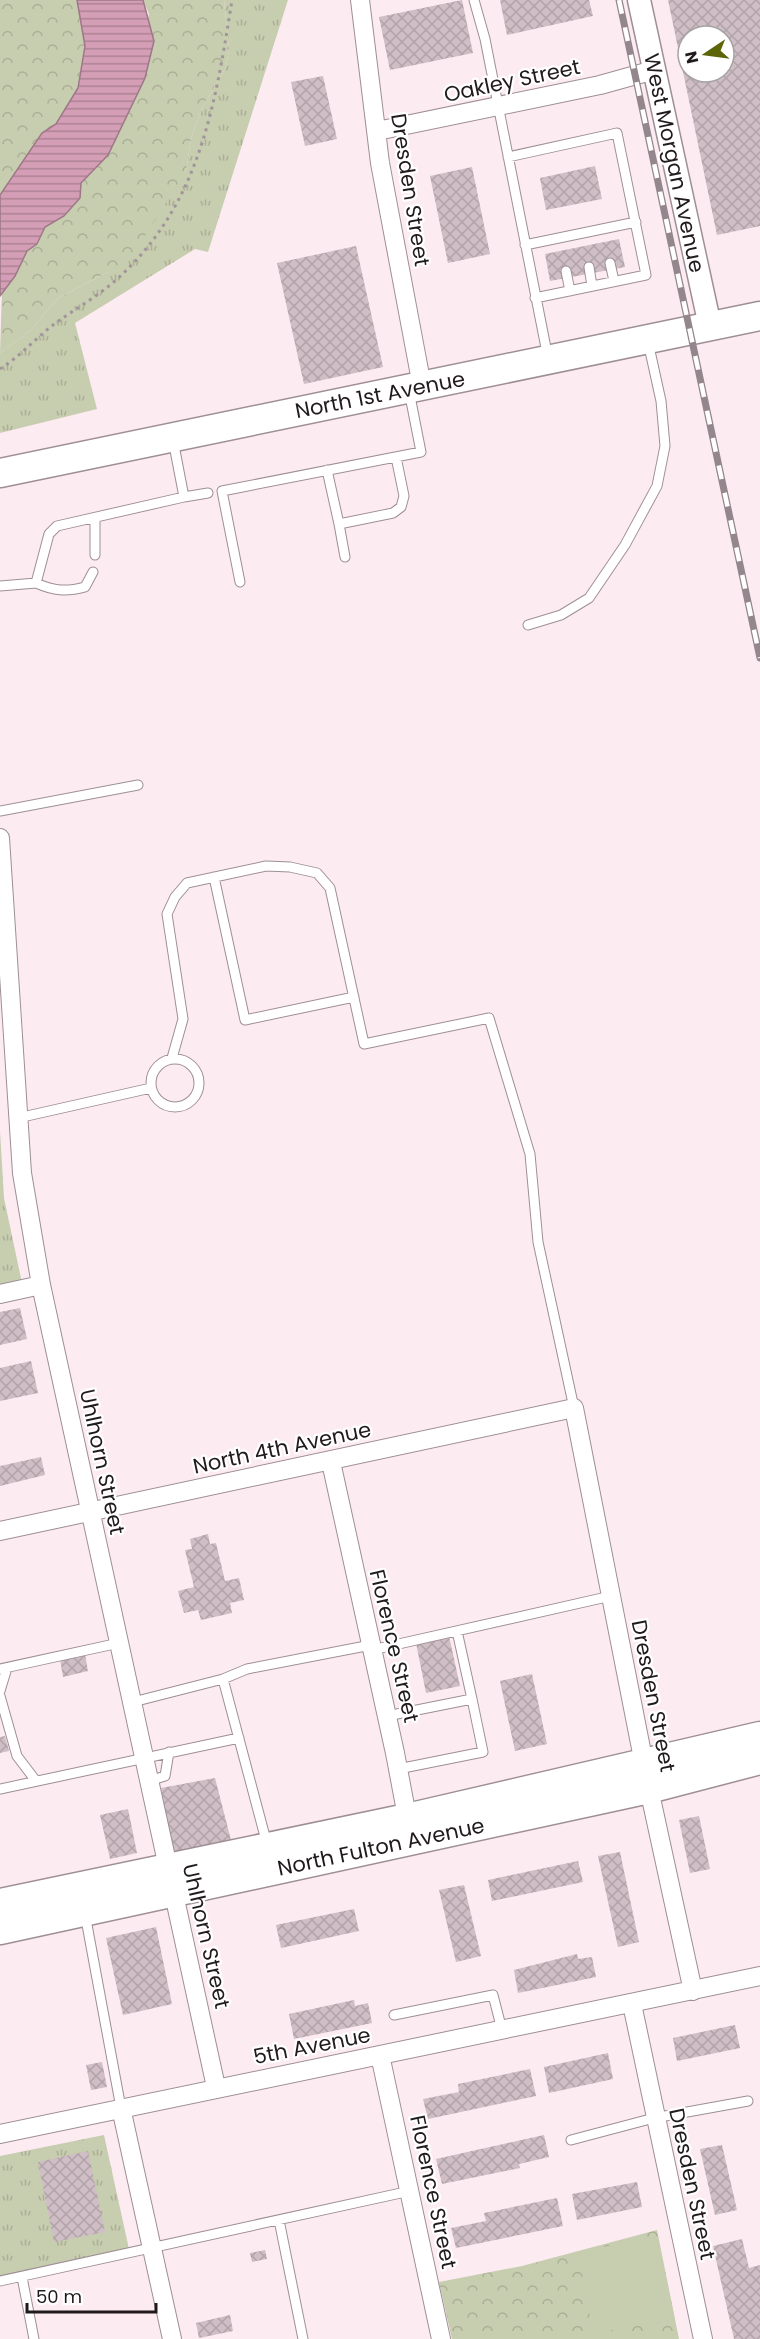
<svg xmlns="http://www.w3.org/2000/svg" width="760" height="2339" font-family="Poppins,sans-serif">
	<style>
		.grass { fill: url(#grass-tufts) }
		.forest { fill: url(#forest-crowns) }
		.pitch { fill: #c7cdaf }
		.water { fill: url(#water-rules); stroke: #9e7788; stroke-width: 1.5 }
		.building { fill: url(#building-cross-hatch); fill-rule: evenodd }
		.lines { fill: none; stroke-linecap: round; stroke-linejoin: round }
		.service-casing { stroke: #9e8f95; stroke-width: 11 }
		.minor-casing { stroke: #9e8f95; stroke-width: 20 }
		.tertiary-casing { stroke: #9e8f95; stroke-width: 25 }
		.primary-casing { stroke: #9e8f95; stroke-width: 31 }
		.path { stroke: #a1949a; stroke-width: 3; stroke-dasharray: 3 4.5; stroke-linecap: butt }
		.service { stroke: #fff; stroke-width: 9 }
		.minor { stroke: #fff; stroke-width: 18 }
		.tertiary { stroke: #fff; stroke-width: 22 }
		.primary { stroke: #fff; stroke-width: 28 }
		.rail-casing { stroke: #93868c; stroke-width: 7 }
		.rail { stroke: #fff; stroke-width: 4.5; stroke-dasharray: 14; stroke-linecap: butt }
		.labels { text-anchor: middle; stroke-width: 4.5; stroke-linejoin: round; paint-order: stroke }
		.street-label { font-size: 21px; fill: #201a1d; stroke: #fff }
	</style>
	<defs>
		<pattern id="grass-tufts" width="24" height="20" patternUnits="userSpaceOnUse" patternTransform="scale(1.5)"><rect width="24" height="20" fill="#c7cdaf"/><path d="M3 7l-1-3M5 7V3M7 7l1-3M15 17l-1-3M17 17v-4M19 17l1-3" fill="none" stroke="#abaf96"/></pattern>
		<pattern id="forest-crowns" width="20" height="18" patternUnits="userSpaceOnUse" patternTransform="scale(1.5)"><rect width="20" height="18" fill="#c7cdaf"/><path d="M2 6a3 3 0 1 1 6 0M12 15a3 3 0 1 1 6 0" fill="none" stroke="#abaf96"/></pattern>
		<pattern id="water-rules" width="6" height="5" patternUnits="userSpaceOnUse" patternTransform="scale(1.5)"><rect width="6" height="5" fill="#d49fb6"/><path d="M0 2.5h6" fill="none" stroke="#ac8193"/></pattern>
		<pattern id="building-cross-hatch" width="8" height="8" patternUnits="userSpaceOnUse" patternTransform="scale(1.5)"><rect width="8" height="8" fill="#cfbec5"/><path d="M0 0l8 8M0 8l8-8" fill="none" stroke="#b1a3a9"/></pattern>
	</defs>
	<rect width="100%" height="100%" fill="#fdebf2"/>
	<!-- grass -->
	<path class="grass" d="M224,0H288L208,252L195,249L75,323L97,409L0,433V353L30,331L58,298L108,272L186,171L191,139L202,108L226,67L229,50Z
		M0,1131L4,1198L22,1283L0,1288Z
		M104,2135L129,2249L0,2279V2156Z"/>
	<!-- forest -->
	<path class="forest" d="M0,0H77L85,46L78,88L56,124L42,133L0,195Z
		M143,0H224L229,50L226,67L202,108L191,139L186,171L134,253L108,272L58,298L30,331L0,353L2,290L15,276L27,251L38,244L45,227L64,215L81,183L108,155L125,117L149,14Z
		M657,2230L679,2339H452L439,2282L522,2266Z"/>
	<!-- pitch -->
	<path class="pitch" d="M657,2236L675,2320L593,2333L578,2252Z"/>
	<!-- water -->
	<path class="water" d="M77,0H143L154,41L145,78L108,155L81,183L80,198L64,216L45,227L37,244L27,251L15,276L0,296V195L42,133L56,124L78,88L85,46Z"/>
	<!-- building -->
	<path class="building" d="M462,0L473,53L390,70L379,17Z
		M500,0H589L593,16L507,35Z
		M668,0H760V226L717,235ZM688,36H724V72H688Z
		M323,76L337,139L305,146L291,82Z
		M595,166L602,199L546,210L540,178Z
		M472,167L490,254L448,263L430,176Z
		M619,239L625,267L550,281L545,254Z
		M356,246L383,367L304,384L277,263Z
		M20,1308L27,1339L0,1345V1312Z
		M31,1361L38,1393L0,1401V1368Z
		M41,1457L45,1475L0,1486V1466Z
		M208,1534L210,1544L216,1543L225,1581L239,1578L244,1600L230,1603L232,1613L201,1620L198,1610L184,1613L178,1591L194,1587L185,1550L192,1549L190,1539Z
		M449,1636L460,1686L426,1693L416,1643Z
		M85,1654L88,1671L63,1677L60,1659Z
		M532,1674L547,1744L515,1751L500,1681Z
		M5,1736L9,1751L0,1753V1737Z
		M215,1778L232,1844L174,1860L161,1788Z
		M128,1809L137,1853L110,1859L100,1815Z
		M699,1816L710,1869L690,1873L679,1820Z
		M620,1852L639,1942L618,1947L598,1856Z
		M578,1861L583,1882L492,1901L488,1880Z
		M464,1885L481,1956L456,1962L439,1890Z
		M354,1909L359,1931L281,1948L276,1925Z
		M156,1927L172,2004L123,2015L106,1938Z
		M577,1954L578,1959L592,1957L596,1977L518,1993L514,1970Z
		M354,2000L355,2006L368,2003L372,2023L294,2039L289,2014Z
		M735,2025L740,2048L677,2061L673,2038Z
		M608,2053L613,2079L549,2093L544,2067Z
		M102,2062L107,2087L91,2090L86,2065Z
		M530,2069L536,2096L428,2119L423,2099L459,2092L458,2084Z
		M544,2135L549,2157L519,2164L520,2168L442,2184L436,2159Z
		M722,2145L737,2210L715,2215L700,2149Z
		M88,2151L105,2232L54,2242L38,2162Z
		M637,2182L642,2207L577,2220L572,2194Z
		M557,2198L563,2226L456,2248L451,2228L486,2221L484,2213Z
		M742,2239L749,2268L760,2265V2339H734L713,2246Z
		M265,2250L267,2259L252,2262L250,2253Z
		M230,2315L233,2331L199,2338L196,2323Z"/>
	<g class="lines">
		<defs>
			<path id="service" d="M474,0L485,39L548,358
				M508,157L617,133L646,275L535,298
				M525,245L636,222
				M610,263L614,281
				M589,267L592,286
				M566,271L570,291
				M327,470L339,524L393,513L401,507L404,496L396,457
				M184,497L208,493
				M95,518V555
				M339,524L345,557
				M240,582L222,491L421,452L409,391
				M36,583C54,591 66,592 85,587L93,572
				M0,586L36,583L49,534L57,526L184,497L173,440
				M528,625L561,615L589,598L625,545L657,486L665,446L661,401L648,342
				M0,811L138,785
				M214,877L245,1020L354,997
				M172,1058L183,1019L167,914L175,897L187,883L266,866L290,867L317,873L330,888L364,1044L489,1018L530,1154L538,1242L574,1408
				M151 1083a24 24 0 1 1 48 0a24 24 0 1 1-48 0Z
				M18,1118L151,1088
				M457,1631L472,1699
				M372,1650L611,1596
				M0,1669L119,1643
				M223,1679L267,1844
				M0,1691L7,1668
				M0,1696L17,1756L36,1781
				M133,1702L223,1679L247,1669L371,1645
				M387,1716L472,1699L483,1752L398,1769
				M149,1781L165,1776L169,1752
				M0,1789L239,1738
				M85,1914L121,2108
				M394,2015L493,1995L502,2030
				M571,2140L654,2118L748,2101
				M279,2220L303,2339
				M22,2277L34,2339
				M0,2281L410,2191"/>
			<path id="minor" d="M360,0L380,163L422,386
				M377,131L600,85L654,70
				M0,838L22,1173L41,1285L216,2087
				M0,1294L41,1285
				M331,1462L395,1753L409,1827
				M0,1531L574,1408L649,1789L693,1991
				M632,2004L703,2339
				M380,2055L441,2339
				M121,2108L172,2339
				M0,2134L760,1976"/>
			<path id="tertiary" d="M639,0L710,326"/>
			<path id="primary" d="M0,473L760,316
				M0,1903L407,1818L760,1736
				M0,1930L649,1789L760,1760"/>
		</defs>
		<!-- service casing -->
		<use href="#service" class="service-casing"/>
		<!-- minor casing -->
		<use href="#minor" class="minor-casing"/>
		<!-- tertiary casing -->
		<use href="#tertiary" class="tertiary-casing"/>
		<!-- primary casing -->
		<use href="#primary" class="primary-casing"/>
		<!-- path -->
		<path class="path" d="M0,369C19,357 35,339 53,325C73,310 97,297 116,280C200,205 215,106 232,0"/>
		<!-- service -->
		<use href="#service" class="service"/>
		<!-- minor -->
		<use href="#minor" class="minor"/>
		<!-- tertiary -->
		<use href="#tertiary" class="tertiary"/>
		<!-- primary -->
		<use href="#primary" class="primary"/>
		<defs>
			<path id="rail" d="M619,0L760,658"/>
		</defs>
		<!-- rail casing -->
		<use href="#rail" class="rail-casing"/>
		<!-- rail -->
		<use href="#rail" class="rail"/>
	</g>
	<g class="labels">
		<!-- street labels -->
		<g class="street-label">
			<text transform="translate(512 81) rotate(-12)" y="7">Oakley Street</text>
			<text transform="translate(674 163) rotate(78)" y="7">West Morgan Avenue</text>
			<text transform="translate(410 190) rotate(81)" y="7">Dresden Street</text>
			<text transform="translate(380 395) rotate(-11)" y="7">North 1st Avenue</text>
			<text transform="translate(282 1448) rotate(-12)" y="7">North 4th Avenue</text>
			<text transform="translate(102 1462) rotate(78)" y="7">Uhlhorn Street</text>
			<text transform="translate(394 1646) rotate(77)" y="7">Florence Street</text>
			<text transform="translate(653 1696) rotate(79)" y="7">Dresden Street</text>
			<text transform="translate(381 1847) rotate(-12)" y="7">North Fulton Avenue</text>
			<text transform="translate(206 1936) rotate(77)" y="7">Uhlhorn Street</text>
			<text transform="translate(312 2046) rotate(-11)" y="7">5th Avenue</text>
			<text transform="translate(692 2184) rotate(78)" y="7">Dresden Street</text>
			<text transform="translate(433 2192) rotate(78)" y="7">Florence Street</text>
		</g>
	</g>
	<!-- north arrow -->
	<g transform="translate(706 54) rotate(257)"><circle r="28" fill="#ffffff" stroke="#a6a3a5" stroke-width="1.5"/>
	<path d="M0-4.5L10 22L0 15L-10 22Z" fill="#5c6507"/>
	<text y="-9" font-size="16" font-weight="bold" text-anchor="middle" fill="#201a1d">N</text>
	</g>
	<!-- scale -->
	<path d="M27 2303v9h129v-9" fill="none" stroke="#201a1d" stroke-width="3"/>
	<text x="36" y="2303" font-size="18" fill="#201a1d" stroke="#ffffff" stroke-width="4.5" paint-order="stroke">50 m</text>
</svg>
